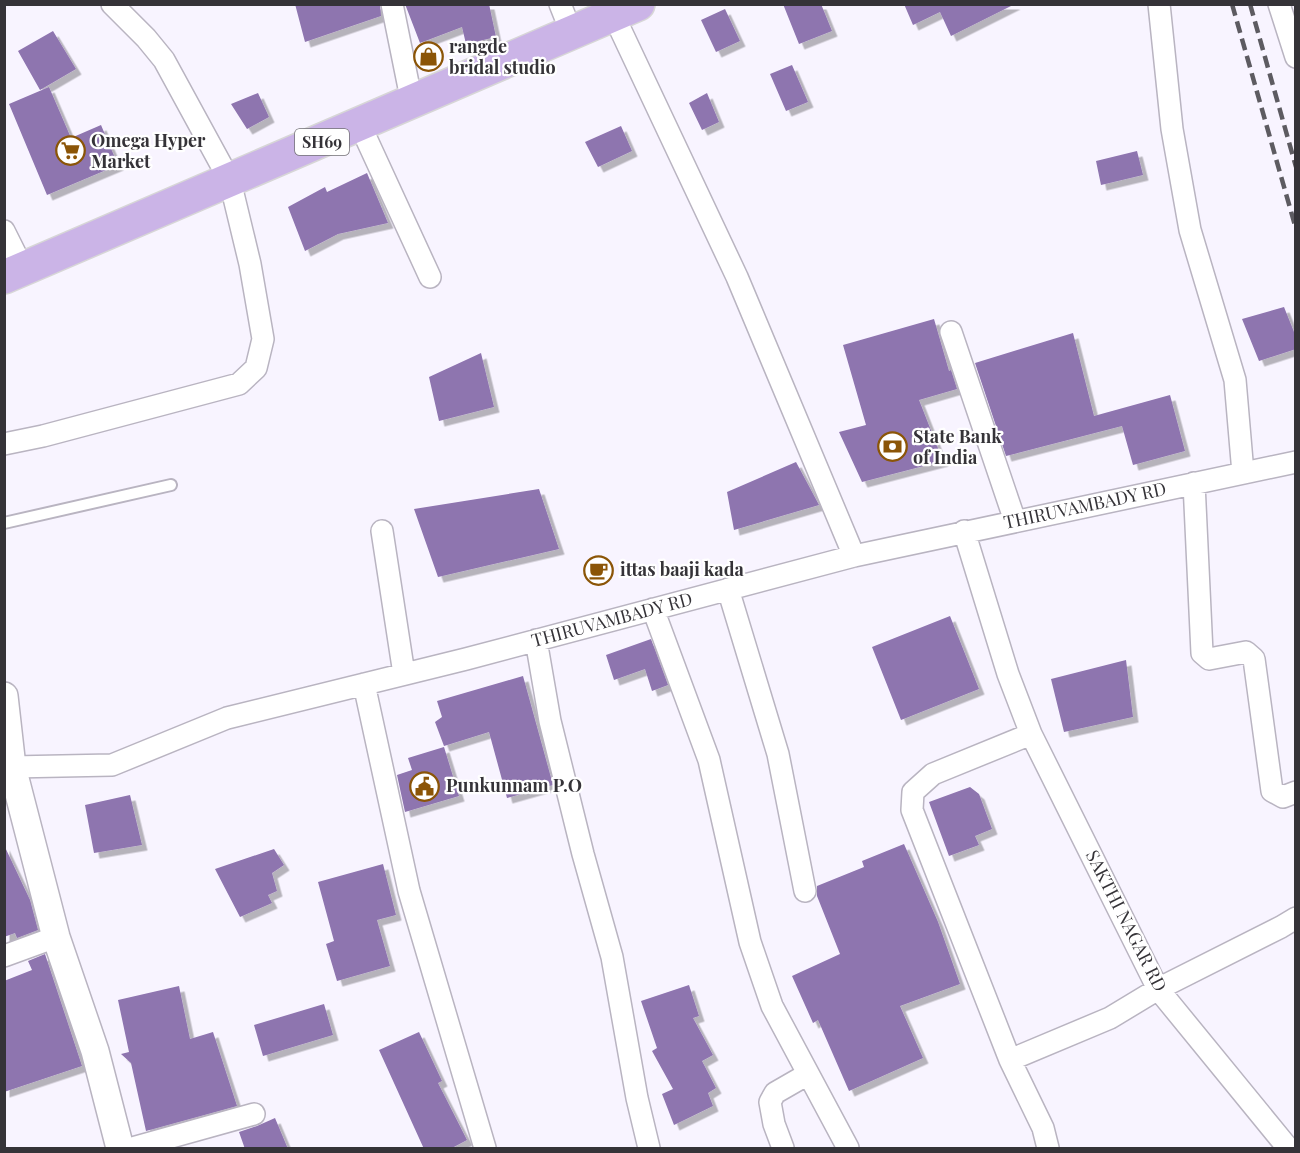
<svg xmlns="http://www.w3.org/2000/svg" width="1300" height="1153" font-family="'Playfair Display',serif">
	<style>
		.building { fill: #8e74af; filter: url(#shadow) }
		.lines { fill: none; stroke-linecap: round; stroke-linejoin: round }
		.service-casing { stroke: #b9b4c1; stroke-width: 14 }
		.minor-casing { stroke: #b9b4c1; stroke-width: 24 }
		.tertiary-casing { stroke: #b9b4c1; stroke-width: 30 }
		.primary-casing { stroke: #d7d6d7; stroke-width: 36 }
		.service { stroke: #fff; stroke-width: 10 }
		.minor { stroke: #fff; stroke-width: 21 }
		.tertiary { stroke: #fff; stroke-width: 27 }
		.primary { stroke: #cbb4e7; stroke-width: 33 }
		.rail { stroke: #5d5b61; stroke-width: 4.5; stroke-dasharray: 12 6; stroke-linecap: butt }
		.labels { text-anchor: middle; stroke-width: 4.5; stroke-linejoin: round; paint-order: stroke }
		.shield { fill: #fff; stroke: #727074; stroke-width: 1.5 }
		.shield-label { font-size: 16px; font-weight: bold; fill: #353338 }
		.poi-label { font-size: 18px; font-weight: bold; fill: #353338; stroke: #fff; text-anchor: start }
		.street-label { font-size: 18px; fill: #353338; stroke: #fff }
	</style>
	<defs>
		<filter id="shadow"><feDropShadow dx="5.5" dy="5.5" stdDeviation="0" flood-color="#0004"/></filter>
	</defs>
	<rect width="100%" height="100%" fill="#f8f4ff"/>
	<!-- building -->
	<path class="building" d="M295,4H380L381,16L305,42Z
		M405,4H489L496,37L466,44L462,27L420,43Z
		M783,4H821L832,31L799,44Z
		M904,4H1015L951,36L940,12L913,25Z
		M725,9L740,41L716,52L701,20Z
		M53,31L76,69L40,90L18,51Z
		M792,65L808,102L786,111L770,74Z
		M49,87L71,138L101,125L118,165L47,195L9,104Z
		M258,93L269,117L247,129L231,104Z
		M707,93L719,122L702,130L689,103Z
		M621,126L632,151L598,167L585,142Z
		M1137,151L1143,175L1101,185L1096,161Z
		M367,173L388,223L338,234L305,251L288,207L325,187L327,192Z
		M1284,307L1296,337V349L1259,361L1242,319Z
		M934,319L949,371L951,370L957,389L919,400L943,461L862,482L839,432L866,425L843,345Z
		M1073,333L1094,416L1170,395L1185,451L1133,465L1122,426L1006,456L975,363Z
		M481,353L494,407L439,421L429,377Z
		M796,462L819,505L734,530L727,492Z
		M539,489L559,549L438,577L414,509Z
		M950,616L979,689L901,720L872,647Z
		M651,639L668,685L652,691L645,669L614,680L606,655Z
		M1126,660L1133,717L1064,732L1051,679Z
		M523,676L553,785L507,798L489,732L444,746L435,722L442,717L437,701Z
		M444,747L459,796L405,812L397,775L412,770L408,758Z
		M970,787L979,794L992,829L975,836L979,845L949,856L929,802Z
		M130,795L142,845L94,853L85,805Z
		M904,844L938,922L960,984L900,1006L923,1058L849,1091L818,1020L813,1023L792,976L840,954L817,896V886L864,867L862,861Z
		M4,845L30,900L38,930L17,938L15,933L4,937Z
		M274,849L284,865L272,873L277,891L268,895L272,903L240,917L215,869Z
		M383,864L396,915L377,920L390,966L337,981L326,944L334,941L318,882Z
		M45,954L82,1066L4,1092V981L32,970L28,961Z
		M689,985L699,1016L693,1018L713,1055L702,1061L716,1088L708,1093L713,1106L674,1125L662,1094L673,1089L652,1051L657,1048L641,1001Z
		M179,986L190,1039L213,1032L237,1106L146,1131L131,1063L121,1054L129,1052L118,1000Z
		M324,1004L333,1035L263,1056L254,1025Z
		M419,1032L442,1081L438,1083L467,1140L450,1149H424L379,1050Z
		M275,1118L288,1149H245L239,1132L257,1126Z"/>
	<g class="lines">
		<defs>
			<path id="service" d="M4,523L171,485"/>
			<path id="minor" d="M392,4L412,103
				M560,4L572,34
				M1159,4L1172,129L1190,230L1235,380L1243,473
				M1279,4L1296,57
				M614,16L737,277L854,556
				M360,125L430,277
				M4,231L23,269
				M951,332L1015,521
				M4,444L43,436L239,384L256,368L263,339L250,264L230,181L164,60L146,38L112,4
				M1194,483L1202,653L1209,659L1246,652L1254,659L1272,791L1283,797L1296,792
				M382,531L404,674
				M964,531L1008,674L1031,734L933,774L913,792L912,810L1010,1060
				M728,589L778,754L805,891
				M653,609L709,760L750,942L772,1006L848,1148
				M536,640L550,721L583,854L612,957L637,1098L649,1148
				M364,684L409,891L485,1148
				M1031,734L1158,989L1288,1148
				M4,765L12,767L112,765L227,718L466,659L854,556L1296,462
				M4,956L56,937
				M132,1148L254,1114
				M783,1148L774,1124L770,1102L775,1093L808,1074
				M1048,1148L1043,1128L1010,1060L1110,1018L1158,989L1281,927L1296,918"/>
			<path id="tertiary" d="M4,696L12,767L56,937L95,1051L120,1148"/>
			<path id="primary" d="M4,277L638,4"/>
		</defs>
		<!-- service casing -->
		<use href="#service" class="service-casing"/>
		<!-- minor casing -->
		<use href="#minor" class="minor-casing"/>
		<!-- tertiary casing -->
		<use href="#tertiary" class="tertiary-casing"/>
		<!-- primary casing -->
		<use href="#primary" class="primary-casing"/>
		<!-- service -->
		<use href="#service" class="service"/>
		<!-- minor -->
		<use href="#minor" class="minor"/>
		<!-- tertiary -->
		<use href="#tertiary" class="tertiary"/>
		<!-- primary -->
		<use href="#primary" class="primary"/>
		<!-- rail -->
		<path class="rail" d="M1232,4L1296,229
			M1250,4L1296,167"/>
	</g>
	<!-- icons -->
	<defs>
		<symbol id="shop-ring" viewBox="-11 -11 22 22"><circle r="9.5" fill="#fff" stroke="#8b5507" stroke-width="1.5"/><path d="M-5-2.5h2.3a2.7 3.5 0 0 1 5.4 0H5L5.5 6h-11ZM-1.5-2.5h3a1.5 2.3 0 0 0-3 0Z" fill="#8b5507"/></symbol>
		<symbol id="supermarket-ring" viewBox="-11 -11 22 22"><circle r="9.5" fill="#fff" stroke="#8b5507" stroke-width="1.5"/><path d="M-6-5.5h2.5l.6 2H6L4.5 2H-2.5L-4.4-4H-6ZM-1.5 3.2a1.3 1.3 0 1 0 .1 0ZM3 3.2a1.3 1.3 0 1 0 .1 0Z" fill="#8b5507"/></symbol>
		<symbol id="bank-ring" viewBox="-11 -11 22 22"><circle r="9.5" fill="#fff" stroke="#8b5507" stroke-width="1.5"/><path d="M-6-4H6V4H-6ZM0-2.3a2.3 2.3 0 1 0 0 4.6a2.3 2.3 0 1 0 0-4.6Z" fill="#8b5507"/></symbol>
		<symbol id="cafe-ring" viewBox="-11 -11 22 22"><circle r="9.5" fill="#fff" stroke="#8b5507" stroke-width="1.5"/><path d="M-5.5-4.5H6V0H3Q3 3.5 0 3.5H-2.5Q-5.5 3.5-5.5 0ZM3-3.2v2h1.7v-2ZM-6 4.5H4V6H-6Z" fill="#8b5507"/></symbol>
		<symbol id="civic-ring" viewBox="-11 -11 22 22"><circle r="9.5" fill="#fff" stroke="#8b5507" stroke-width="1.5"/><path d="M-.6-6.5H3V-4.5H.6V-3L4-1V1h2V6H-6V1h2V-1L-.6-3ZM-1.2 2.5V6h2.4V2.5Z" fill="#8b5507"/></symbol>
	</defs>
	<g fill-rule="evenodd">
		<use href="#shop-ring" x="412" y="40" width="33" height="33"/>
		<use href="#supermarket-ring" x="54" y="134" width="33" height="33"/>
		<use href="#bank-ring" x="876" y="430" width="33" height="33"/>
		<use href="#cafe-ring" x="582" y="554" width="33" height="33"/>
		<use href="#civic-ring" x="408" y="770" width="33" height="33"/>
	</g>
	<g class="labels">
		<!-- shield labels -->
		<rect class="shield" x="295" y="129" width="54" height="26" rx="4.5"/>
		<g class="shield-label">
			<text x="322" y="148">SH69</text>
		</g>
		<!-- poi labels -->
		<g class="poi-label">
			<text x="449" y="53">rangde<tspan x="449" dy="21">bridal studio</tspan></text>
			<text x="91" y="147">Omega Hyper<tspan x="91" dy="21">Market</tspan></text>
			<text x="913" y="443">State Bank<tspan x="913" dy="21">of India</tspan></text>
			<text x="620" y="576">ittas baaji kada</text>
			<text x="446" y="792">Punkunnam P.O</text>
		</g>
		<!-- street labels -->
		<g class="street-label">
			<text transform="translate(1085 506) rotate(-12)" y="6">THIRUVAMBADY RD</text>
			<text transform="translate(612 620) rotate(-15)" y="6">THIRUVAMBADY RD</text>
			<text transform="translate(1126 921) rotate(63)" y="6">SAKTHI NAGAR RD</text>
		</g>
	</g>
	<!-- border -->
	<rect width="1300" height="1153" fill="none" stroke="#353338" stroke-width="12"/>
</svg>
